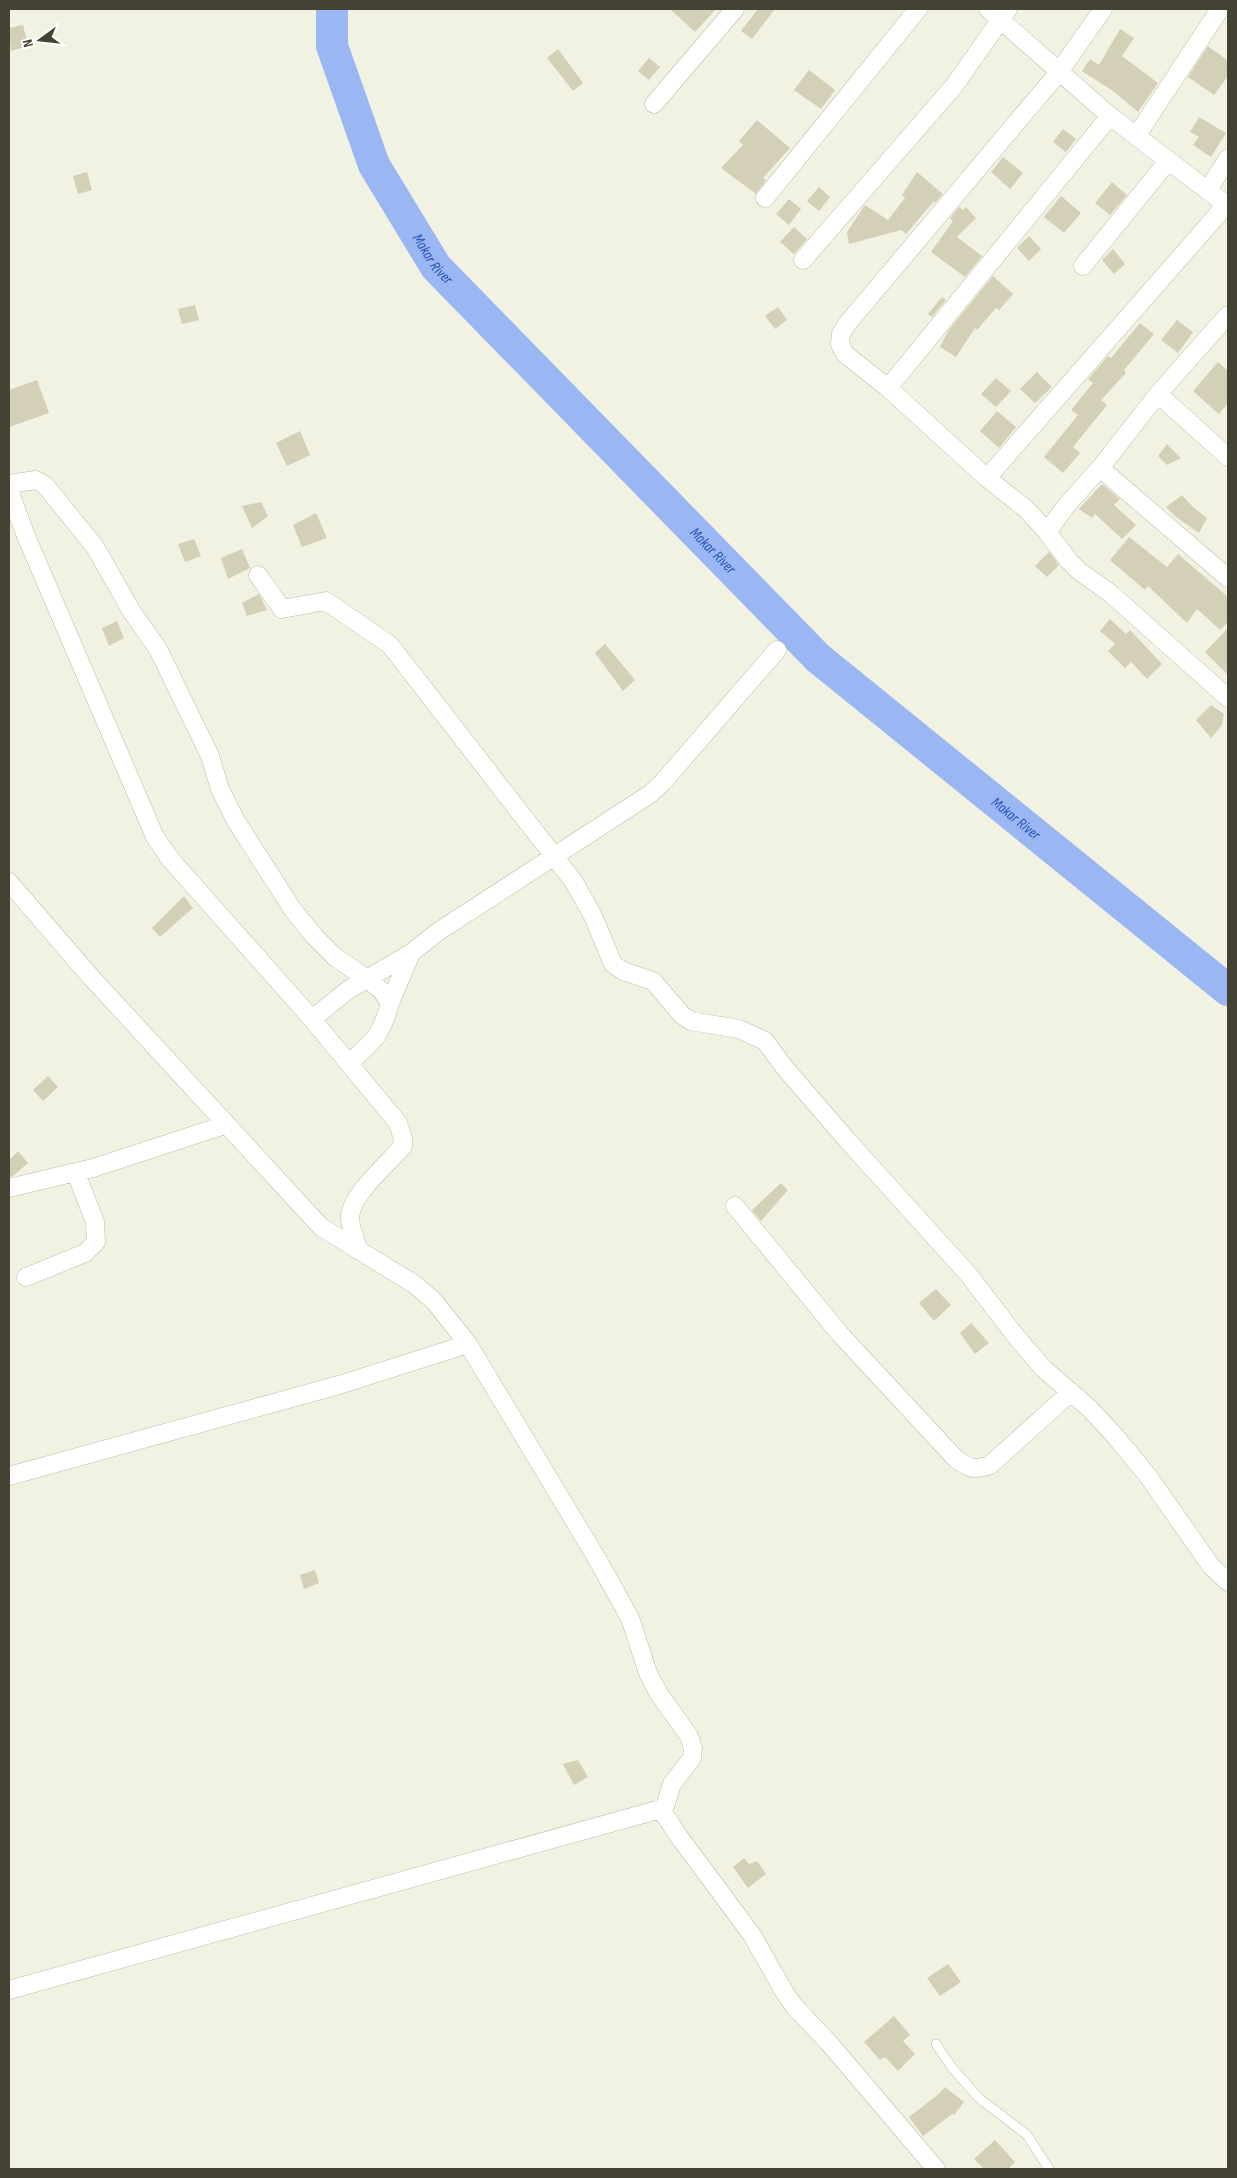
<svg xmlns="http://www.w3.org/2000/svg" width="1237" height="2178" font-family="'Sofia Sans Condensed',sans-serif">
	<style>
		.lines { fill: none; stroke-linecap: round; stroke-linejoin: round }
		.river { stroke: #9bb7f3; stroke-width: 32 }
		.building { fill: #d4d0b7 }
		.lane-casing { stroke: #bebca5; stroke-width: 10 }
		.street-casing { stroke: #bebca5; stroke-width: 19 }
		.lane { stroke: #fff; stroke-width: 9 }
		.street { stroke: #fff; stroke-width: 18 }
		.labels { text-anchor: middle; stroke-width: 4.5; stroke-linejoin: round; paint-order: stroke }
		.water-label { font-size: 15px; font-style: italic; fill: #2854b3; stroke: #fff }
	</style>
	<rect width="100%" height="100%" fill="#f2f2e2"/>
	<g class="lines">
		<!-- river -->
		<path class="river" id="s1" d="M332,9V46L374,165L436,267L818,658L1228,990"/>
	</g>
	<!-- building -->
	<path class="building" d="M670,9H716L695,32Z
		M758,9H775L752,39L741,31Z
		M23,25L28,46L11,51L9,28Z
		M1120,29L1134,38L1122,56L1158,83L1138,112L1113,91L1082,71L1090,59L1099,65Z
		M1208,46L1228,61V76L1214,95L1188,77Z
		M558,49L583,83L573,91L547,58Z
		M649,58L660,67L649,80L638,71Z
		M809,70L835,90L821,109L794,90Z
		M1199,117L1226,133L1211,157L1193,145L1199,137L1190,132Z
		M757,120L790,148L763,178L766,180L756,194L721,168L743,145L739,141Z
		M1063,129L1076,139L1066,152L1053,142Z
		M1003,157L1023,173L1010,189L991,172Z
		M87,172L92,190L78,194L73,176Z
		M917,172L943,194L935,203L934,201L906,234L901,230L849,244L847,232L865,205L888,220L905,198L902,195Z
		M1112,182L1127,195L1110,215L1095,203Z
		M819,187L830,197L819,211L807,201Z
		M1061,196L1081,213L1064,233L1044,217Z
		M789,199L801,209L789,225L776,214Z
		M959,207L963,210L966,207L976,218L957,237L982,256L965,277L931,252L953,221L950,218Z
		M794,227L807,239L794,254L780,242Z
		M1029,236L1041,249L1029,261L1017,248Z
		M1113,249L1125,264L1114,274L1102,260Z
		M993,276L1013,294L999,310L996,308L977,330L975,328L956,357L940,347L948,331Z
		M942,297L946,300L932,317L928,314Z
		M195,305L199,320L182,324L178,309Z
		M778,307L787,320L775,329L765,316Z
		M1177,320L1193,332L1178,353L1161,340Z
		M1140,323L1154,334L1124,370L1126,373L1101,400L1107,405L1073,447L1080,453L1063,473L1044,457L1078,415L1071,410L1093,383L1088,379L1108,356L1111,358Z
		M1218,362L1228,371V403L1219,414L1193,391Z
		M1037,372L1052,387L1035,403L1020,389Z
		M996,378L1011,391L996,407L981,394Z
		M37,380L49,413L9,427V390Z
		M997,411L1016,427L999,448L980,431Z
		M300,431L310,455L287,466L276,443Z
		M1167,444L1181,458L1167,465L1158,456Z
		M1102,484L1120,499L1114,505L1136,525L1122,539L1095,514L1092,518L1079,509Z
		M1182,495L1193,507L1207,518L1199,533L1176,517L1166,507Z
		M261,502L268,516L252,528L242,506Z
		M316,513L327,538L302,547L293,525Z
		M1129,537L1167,567L1178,554L1228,597V622L1220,630L1197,609L1187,623L1148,586L1145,590L1110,560Z
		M194,539L201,556L185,562L178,544Z
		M242,549L250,568L228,579L221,558Z
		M1049,552L1059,565L1047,577L1035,566Z
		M259,594L267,610L247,616L242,603Z
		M1110,619L1126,634L1130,630L1162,664L1147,679L1131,662L1125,668L1108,651L1115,644L1100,631Z
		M117,621L124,638L109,646L102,628Z
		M1228,628V675L1205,652Z
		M605,644L635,680L623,691L595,653Z
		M1211,705L1224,714L1222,725L1211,738L1196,720Z
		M184,896L193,908L160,937L152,928Z
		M48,1076L58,1087L43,1101L33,1090Z
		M18,1151L28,1163L13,1176L9,1177V1160Z
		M781,1183L788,1190L761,1221L752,1210Z
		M936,1289L951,1305L934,1321L919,1303Z
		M971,1323L989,1343L975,1354L960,1333Z
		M315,1570L319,1583L304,1589L300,1575Z
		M578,1760L588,1777L574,1785L563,1764Z
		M744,1858L749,1864L757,1861L766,1874L748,1888L733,1867Z
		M948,1964L961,1982L940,1996L927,1978Z
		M894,2016L910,2035L903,2041L915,2054L898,2071L885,2057L880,2060L864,2042Z
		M945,2087L964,2102L954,2115L952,2114L923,2136L909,2117L940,2093Z
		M995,2140L1015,2162L1008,2169H984L974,2159Z"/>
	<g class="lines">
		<defs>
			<path id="lane" d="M936,2044L953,2069L979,2098L1027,2135L1049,2169"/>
			<path id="street" d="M988,9L1110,116L1228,206
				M654,104L735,9
				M1137,135L1220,9
				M1208,190L1228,158
				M765,198L918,9
				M803,260L954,86L1008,9
				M1083,266L1168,161
				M1228,315L1158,394L1100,468L1066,506L1047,532L1069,561L1079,571L1110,593L1228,698
				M888,388L1110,116
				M1158,394L1228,457
				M1100,468L1228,578
				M987,478L888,388L845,354L840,344L841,334L847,324L1059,72L1103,9
				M9,484L36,480L45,485L95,547L132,612L158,649L210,756L220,789L236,821L293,910L314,936L334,956L367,979L411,953L439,931L650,794L663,782L777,650
				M9,490L26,536L155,837L171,860L312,1019L398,1123L403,1139V1146C389,1163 352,1193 350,1216C349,1225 356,1240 358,1250
				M1047,532L1026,509L987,478L1227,204
				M258,575L282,609L326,601L390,645L574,882L593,916L613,964L623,971L653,981L682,1015L691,1021L739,1029L765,1041L785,1068L847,1140L968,1274L1018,1339L1043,1368L1090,1409L1116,1437L1148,1476L1211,1566L1228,1582
				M9,882L90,976L321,1227L414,1284L434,1301L468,1344L596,1557L630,1618L648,1673L659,1694L689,1736L693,1748L692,1758L672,1784L665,1806L661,1809L9,1990
				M390,1003L411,953
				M312,1019L348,990L367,979L381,990L390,1003C382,1035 373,1042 349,1063
				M9,1188L93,1168L225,1125
				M735,1206L840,1334L956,1459C969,1468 975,1471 990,1465L1071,1392
				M26,1277L85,1253L96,1242L95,1222L76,1173
				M9,1476L339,1385L468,1344
				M661,1809L677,1834L752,1935L785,1993L794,2006L829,2043L936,2169"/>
		</defs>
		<!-- lane casing -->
		<use href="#lane" class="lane-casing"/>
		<!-- street casing -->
		<use href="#street" class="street-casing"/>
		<!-- lane -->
		<use href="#lane" class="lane"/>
		<!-- street -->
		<use href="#street" class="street"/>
	</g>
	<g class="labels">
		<!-- water labels -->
		<g class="water-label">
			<text dy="5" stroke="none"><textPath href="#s1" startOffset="274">Makar River</textPath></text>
			<text dy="5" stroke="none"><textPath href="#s1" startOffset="679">Makar River</textPath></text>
			<text dy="5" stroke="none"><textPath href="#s1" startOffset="1084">Makar River</textPath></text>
		</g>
	</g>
	<!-- border -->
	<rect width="1237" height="2178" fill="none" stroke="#444233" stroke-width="20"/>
	<!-- north arrow -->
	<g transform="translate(40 40) rotate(255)" stroke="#ffffff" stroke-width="4" paint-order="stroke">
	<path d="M0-4L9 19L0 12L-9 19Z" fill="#444233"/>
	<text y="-8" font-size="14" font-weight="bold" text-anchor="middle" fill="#444233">N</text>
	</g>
</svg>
